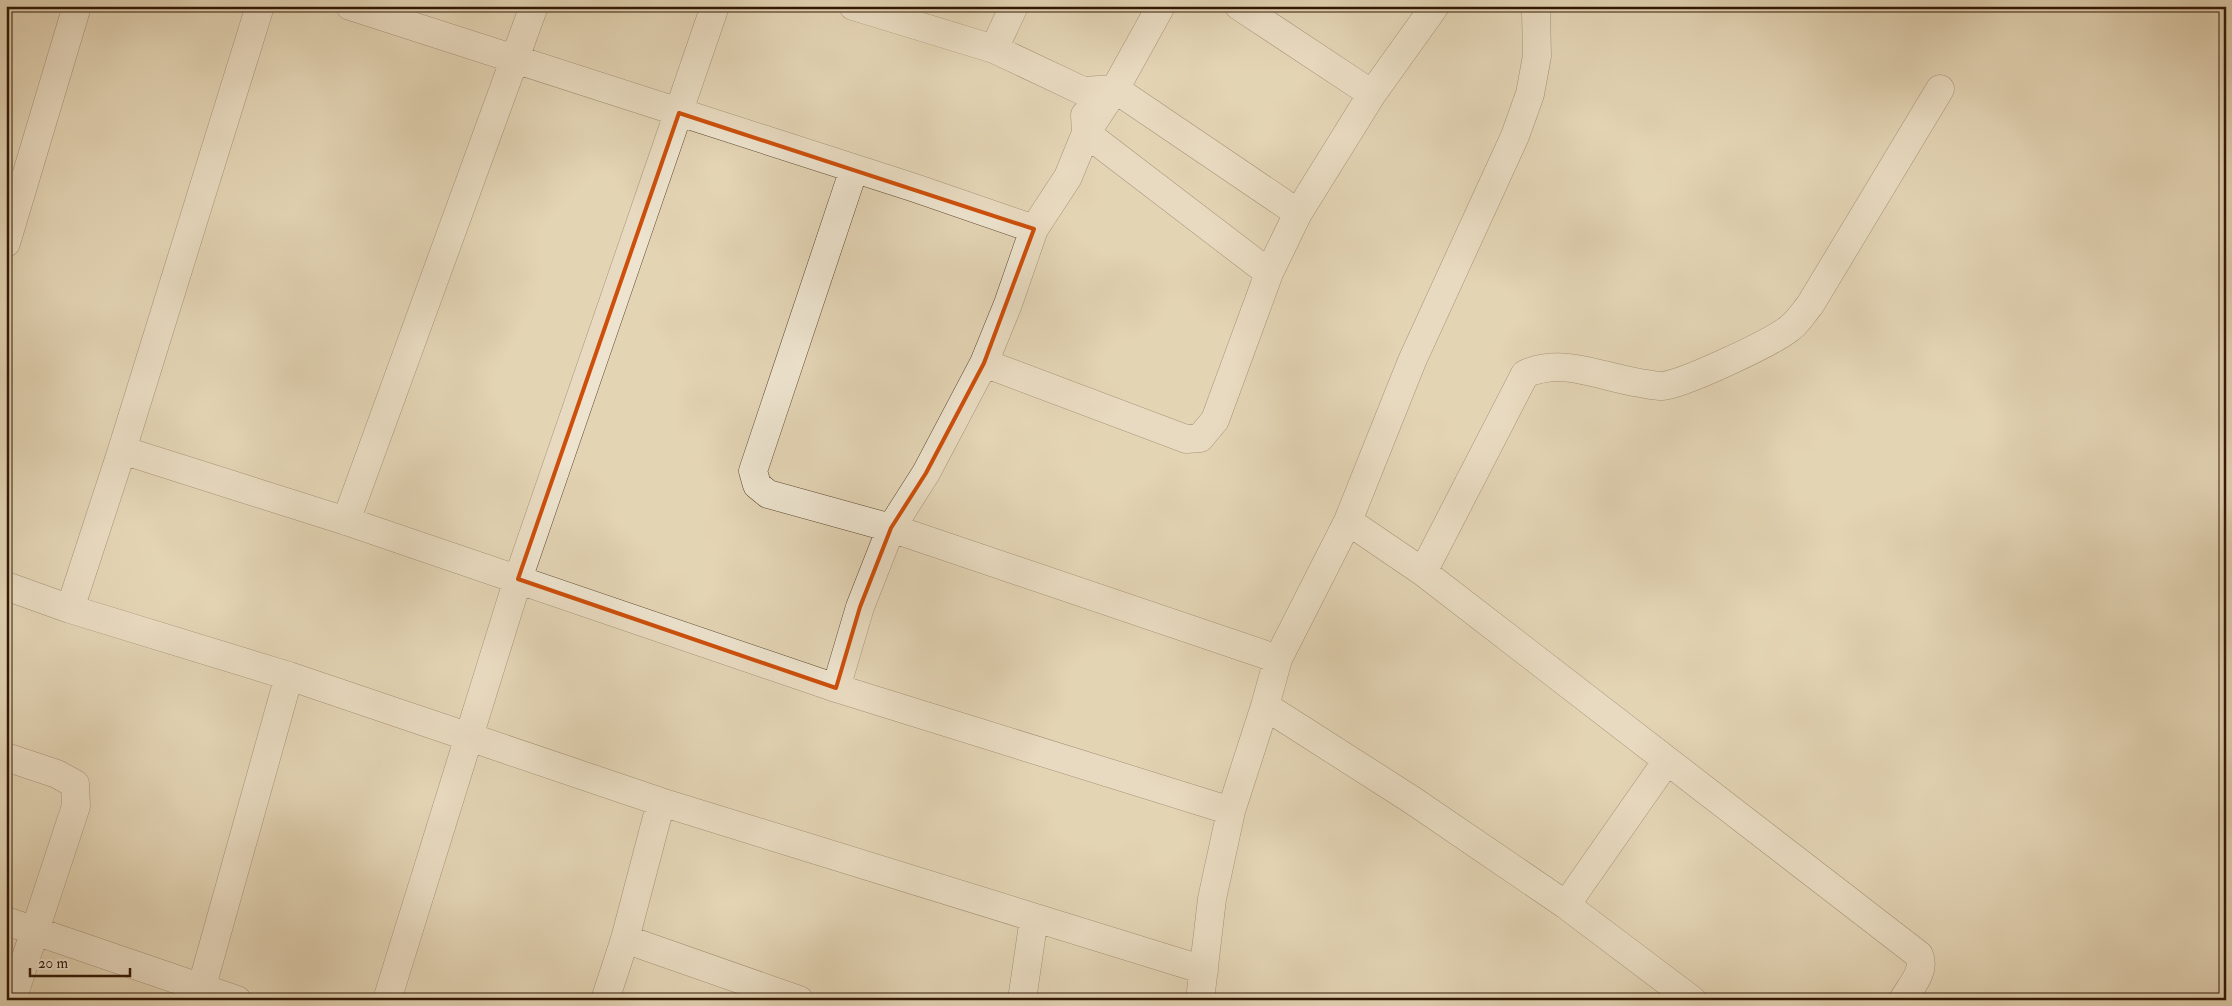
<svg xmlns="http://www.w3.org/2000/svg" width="2232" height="1006" font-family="'IM FELL Double Pica',serif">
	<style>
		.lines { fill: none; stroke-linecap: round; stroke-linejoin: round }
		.minor-casing { stroke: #5e4730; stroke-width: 29 }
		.minor { stroke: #ede3ce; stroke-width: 28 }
		.marked { fill: none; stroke: #cd4f0b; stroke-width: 4; stroke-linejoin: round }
	</style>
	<rect width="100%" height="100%" fill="#e3d4b4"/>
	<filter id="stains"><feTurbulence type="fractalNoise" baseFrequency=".004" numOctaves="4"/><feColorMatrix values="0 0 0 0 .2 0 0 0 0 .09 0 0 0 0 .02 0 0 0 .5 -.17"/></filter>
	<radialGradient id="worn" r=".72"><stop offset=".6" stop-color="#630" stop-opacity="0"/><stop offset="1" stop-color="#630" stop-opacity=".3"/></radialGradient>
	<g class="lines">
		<defs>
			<path id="minor" d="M350,6L915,188L1034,229L1068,177L1086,133L1115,89L1161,6
				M853,6L994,49L1083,91L1115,89
				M1239,6L1372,94
				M994,49L1014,6
				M1115,89L1298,213
				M1085,115L1086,133L1269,273
				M854,169L753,471L757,485L768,494L891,528L1278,659
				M6,243L77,6
				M984,363L1186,439L1200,438L1215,420L1269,273L1298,213L1372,94L1435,6
				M122,450L346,521L836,688L1231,811
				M346,521L534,6
				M1348,521L1423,572L1919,955C1926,971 1911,986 1903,1000
				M1423,572L1525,374C1564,357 1600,377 1640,383C1647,384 1655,386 1662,386C1684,384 1773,342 1790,328C1798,322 1804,312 1810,305L1940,89
				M6,586L70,609L289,676L661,802L1204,970
				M70,609L122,450L260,6
				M836,688L860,607L891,528L926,473L984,363L1008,304L1034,229
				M1265,706L1412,800L1566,905L1692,1000
				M6,757L57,774L75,784L76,806L12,1000
				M1566,905L1666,762
				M6,921L237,1000
				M625,939L799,1000
				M198,1000L289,676
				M387,1000L518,579L715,6
				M605,1000L625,939L661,802
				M1022,1000L1034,918
				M1200,1000L1212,899L1231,811L1265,706L1278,659L1348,521L1412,361L1515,136L1530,94L1537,56L1536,11L1534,6"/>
		</defs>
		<!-- minor casing -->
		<use href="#minor" class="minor-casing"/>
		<!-- minor -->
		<use href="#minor" class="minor"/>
	</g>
	<!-- marked area -->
	<path d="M0 0H2232V1006H0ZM679,113L1034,229L984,363L926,473L891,528L860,607L836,688L518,579Z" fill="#e3d4b4" fill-opacity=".55" fill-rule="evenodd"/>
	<path class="marked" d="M679,113L1034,229L984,363L926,473L891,528L860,607L836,688L518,579Z"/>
	<!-- margin -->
	<rect width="2232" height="1006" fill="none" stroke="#e3d4b4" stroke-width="25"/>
	<rect x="8" y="8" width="2217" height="991" fill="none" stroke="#321804" stroke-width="2.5"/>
	<rect x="12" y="12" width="2207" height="981" fill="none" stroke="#321804"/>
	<!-- scale -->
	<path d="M30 968v8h100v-8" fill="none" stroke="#321804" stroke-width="2.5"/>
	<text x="38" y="968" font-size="15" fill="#321804" stroke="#ede3ce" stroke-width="4" paint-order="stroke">20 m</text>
	<rect width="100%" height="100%" filter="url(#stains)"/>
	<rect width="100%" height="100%" fill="url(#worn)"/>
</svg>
